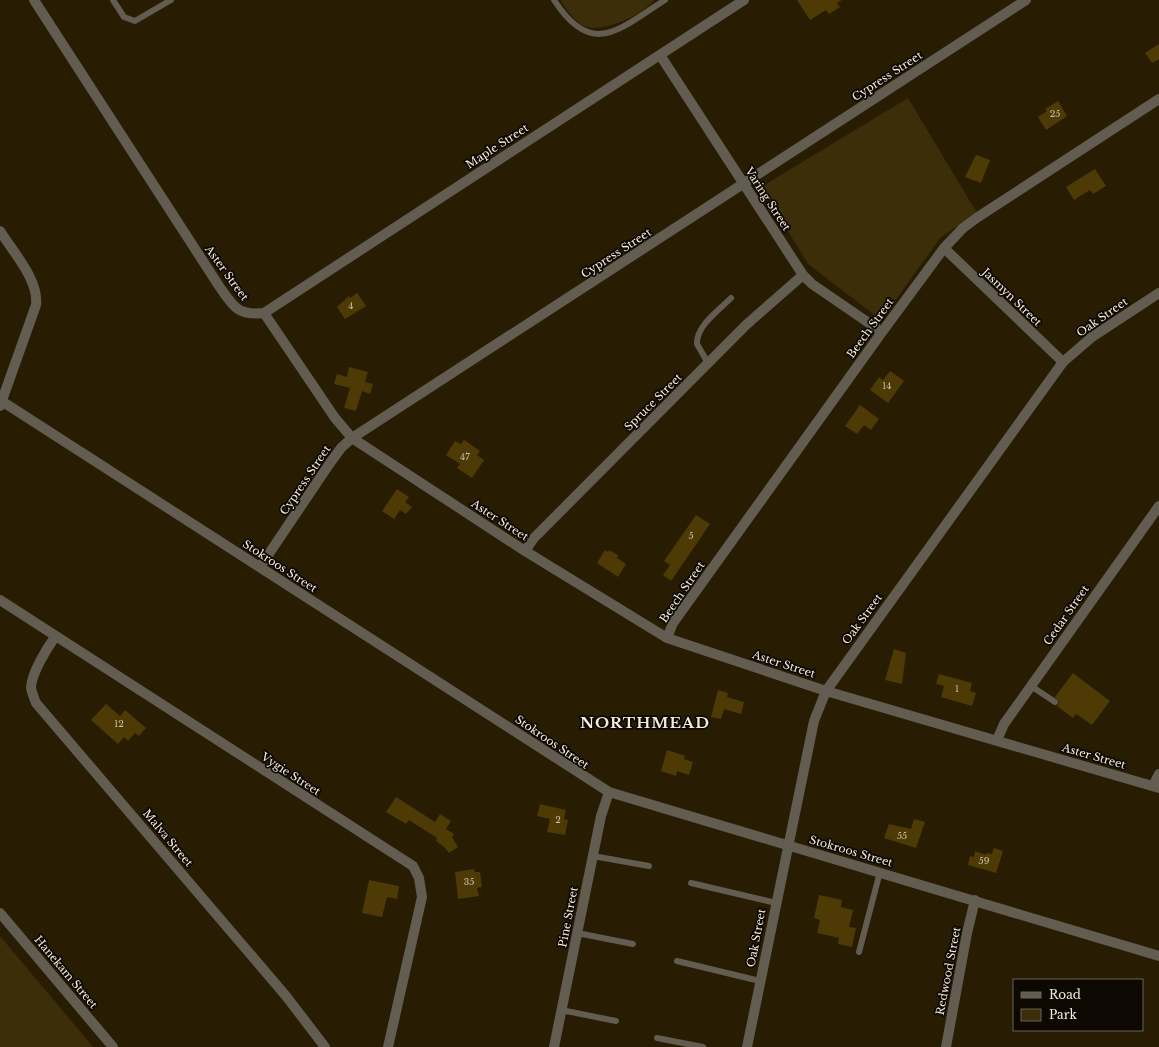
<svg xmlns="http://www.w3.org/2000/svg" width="1159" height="1047" font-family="'Libre Baskerville',serif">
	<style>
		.green { fill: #3d2e0a }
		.building { fill: #4e3a04 }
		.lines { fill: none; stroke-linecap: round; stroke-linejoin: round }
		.service { stroke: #625c51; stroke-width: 6 }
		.minor { stroke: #625c51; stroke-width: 10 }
		.tertiary { stroke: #625c51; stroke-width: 10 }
		.labels { text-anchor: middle; stroke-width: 3.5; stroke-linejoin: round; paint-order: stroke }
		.number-label { font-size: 9px; fill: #cabfa6 }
		.street-label { font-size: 11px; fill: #f3ebdc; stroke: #0d0801 }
		.district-label { font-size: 15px; font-weight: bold; letter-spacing: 1px; fill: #f3ebdc; stroke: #0d0801 }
	</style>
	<rect width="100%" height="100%" fill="#281d03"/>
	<!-- green -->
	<path class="green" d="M560,0H654C644,15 599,35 582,25C573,19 566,9 560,0Z
		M908,98L977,213L941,237L881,320L808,264L761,187Z
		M0,936L93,1047H0Z"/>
	<!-- building -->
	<path class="building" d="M797,0H842L837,3L840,7L829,14L826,10L810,20Z
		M1159,44V59L1152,63L1145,53Z
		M1058,101L1067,116L1046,130L1038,117L1047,111L1045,109Z
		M976,155L990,160L981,183L965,177Z
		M1095,169L1106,186L1093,194L1090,190L1074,200L1066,187Z
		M357,293L366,306L345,319L337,307L349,296L350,298Z
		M349,367L368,372L365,382L373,384L370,394L362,391L356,411L344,408L350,388L334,384L337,374L347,377Z
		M890,371L904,381L888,403L870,390L879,377L883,380Z
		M860,405L879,419L871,430L864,425L857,434L845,426Z
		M464,440L480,451L477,455L484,460L472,478L457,468L460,464L446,455L455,441L461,444Z
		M397,489L409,497L405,502L412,507L406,514L400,510L394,519L382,511Z
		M696,515L710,524L671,581L663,575L670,565L664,561Z
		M605,550L608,552L609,550L618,555L617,558L626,564L618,577L597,563Z
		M894,649L906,653L902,684L885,680Z
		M1073,673L1110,701L1092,725L1076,714L1073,718L1057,706L1059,702L1055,697Z
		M939,674L972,683L970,691L976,693L972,706L941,697L944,686L936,684Z
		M718,690L728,693L727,697L744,702L741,714L724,709L721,719L711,717Z
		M106,704L120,716L125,710L146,728L139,736L135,733L128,741L124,737L118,744L91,720Z
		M667,750L685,756L684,759L693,762L689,775L677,771L676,776L661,771Z
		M396,797L435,822L440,814L451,821L446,829L454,834L452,837L458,847L449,853L444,847L436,841L437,838L409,820L406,824L386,812Z
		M540,804L566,810L564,819L568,820L565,835L547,832L550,819L537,816Z
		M914,819L925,822L916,848L884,838L889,824L911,829Z
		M994,848L1003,851L996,873L968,865L970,856L974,857L975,851L986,855V853L992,854Z
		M474,869L475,872H480L482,887L477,888L479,896L458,899L455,872Z
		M369,880L399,886L397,899L387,897L382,917L362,913Z
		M819,895L842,900L841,907L853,910L849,927L856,928L852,947L838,944L839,938L817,933L820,920L814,918Z"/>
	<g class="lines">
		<!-- service -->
		<path class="service" d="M113,0L124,17L135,21L171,0
			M554,0C592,59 619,29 665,0
			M708,363L697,344C696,326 719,310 731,298
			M1031,686L1055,702
			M593,856L649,866
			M691,883L776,903
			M577,933L633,944
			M859,952L880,872
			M677,961L760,981
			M561,1010L616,1021
			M657,1038L703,1047"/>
		<!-- minor -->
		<path class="minor" d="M34,0L219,286C233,306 237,316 264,313L744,0
			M660,55L803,275L812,284L882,332
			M0,231C13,252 39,280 36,305L0,406
			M944,248L1063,362
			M264,313L335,418L352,438L525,551L667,638L826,691L1159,788
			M0,400L609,792L1159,956
			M525,551L534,538L746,325L803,275
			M260,567L330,463L341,448L352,438L1026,0
			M0,600L413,866L419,878L422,897L388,1047
			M55,637C47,648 31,674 31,688C32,693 34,698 36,703L286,996L325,1047
			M667,638L673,623L882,332L944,248L963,228L978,217L1159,99
			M997,740L1004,724L1159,506
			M1153,786L1159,774
			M554,1047L601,816L609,792
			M747,1047L814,721L826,691L1063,362L1092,337L1159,293
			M946,1047L967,933L975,900"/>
		<!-- tertiary -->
		<path class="tertiary" d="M0,913L113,1047"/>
	</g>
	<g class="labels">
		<!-- number labels -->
		<g class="number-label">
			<text x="1055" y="117">25</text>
			<text x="351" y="309">4</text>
			<text x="887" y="389">14</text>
			<text x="465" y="460">47</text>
			<text x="691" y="539">5</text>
			<text x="957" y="692">1</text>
			<text x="119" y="727">12</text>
			<text x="558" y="823">2</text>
			<text x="902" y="839">55</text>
			<text x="984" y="864">59</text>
			<text x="469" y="885">35</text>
		</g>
		<!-- street labels -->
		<g class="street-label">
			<text transform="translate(887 76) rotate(-33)" y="4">Cypress Street</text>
			<text transform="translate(497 146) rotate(-33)" y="4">Maple Street</text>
			<text transform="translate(768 199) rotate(57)" y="4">Varing Street</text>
			<text transform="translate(616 253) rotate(-33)" y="4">Cypress Street</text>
			<text transform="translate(227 273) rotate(54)" y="4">Aster Street</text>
			<text transform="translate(1012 297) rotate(44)" y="4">Jasmyn Street</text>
			<text transform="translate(1102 317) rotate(-35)" y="4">Oak Street</text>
			<text transform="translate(870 328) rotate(-54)" y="4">Beech Street</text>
			<text transform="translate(653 402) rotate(-45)" y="4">Spruce Street</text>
			<text transform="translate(305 480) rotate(-56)" y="4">Cypress Street</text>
			<text transform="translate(500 520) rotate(33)" y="4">Aster Street</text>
			<text transform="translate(280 566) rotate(33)" y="4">Stokroos Street</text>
			<text transform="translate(682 592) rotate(-56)" y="4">Beech Street</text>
			<text transform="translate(1066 615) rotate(-55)" y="4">Cedar Street</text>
			<text transform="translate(862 619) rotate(-54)" y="4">Oak Street</text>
			<text transform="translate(784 664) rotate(18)" y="4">Aster Street</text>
			<text transform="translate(552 742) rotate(34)" y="4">Stokroos Street</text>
			<text transform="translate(1094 756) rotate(16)" y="4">Aster Street</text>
			<text transform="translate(291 774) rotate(33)" y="4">Vygie Street</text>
			<text transform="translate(168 838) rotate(50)" y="4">Malva Street</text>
			<text transform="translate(851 851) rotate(16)" y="4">Stokroos Street</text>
			<text transform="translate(568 917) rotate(-79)" y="4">Pine Street</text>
			<text transform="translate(756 938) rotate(-79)" y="4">Oak Street</text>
			<text transform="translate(948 971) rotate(-79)" y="4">Redwood Street</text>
			<text transform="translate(66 972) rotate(50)" y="4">Hanekam Street</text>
		</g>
		<!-- district labels -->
		<g class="district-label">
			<text x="645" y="728">NORTHMEAD</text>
		</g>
	</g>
	<!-- legend -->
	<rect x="1013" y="979" width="130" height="52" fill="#0d0801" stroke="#696359"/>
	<rect x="1021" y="992" width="20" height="6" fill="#625c51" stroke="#696359"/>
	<text x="1049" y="999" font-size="12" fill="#f3ebdc">Road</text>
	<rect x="1021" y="1009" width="20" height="12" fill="#3d2e0a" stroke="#696359"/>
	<text x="1049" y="1019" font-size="12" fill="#f3ebdc">Park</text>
</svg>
